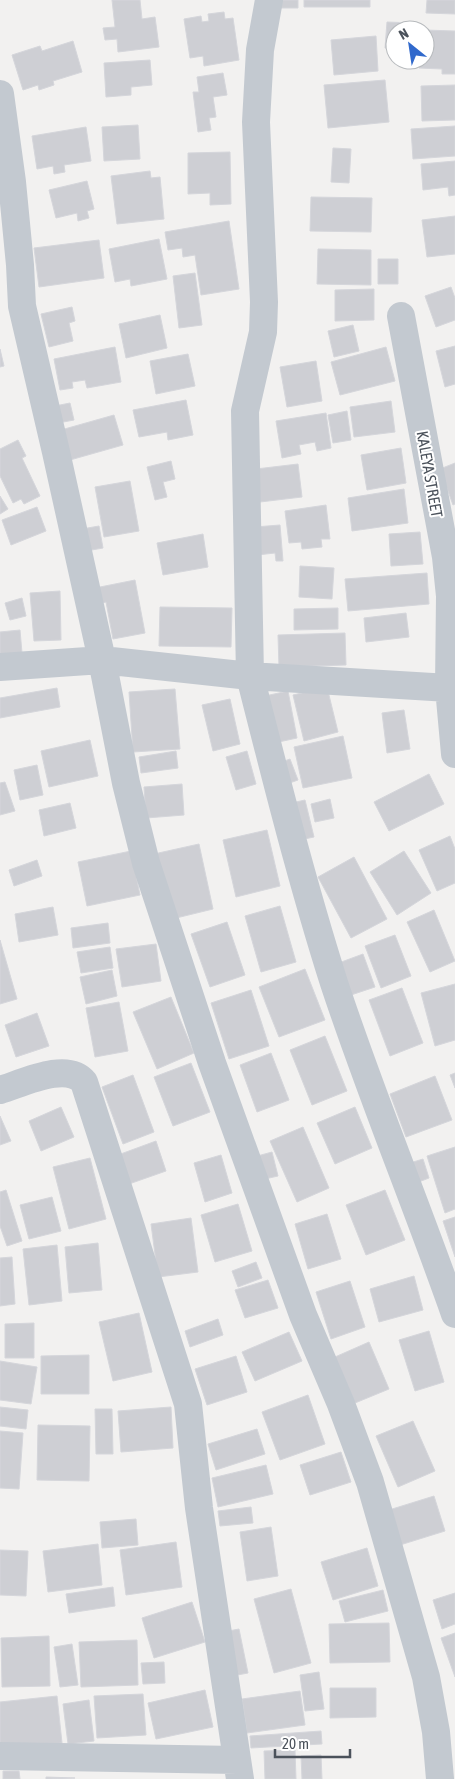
<svg xmlns="http://www.w3.org/2000/svg" width="455" height="1779" font-family="'Asap Condensed',sans-serif">
	<style>
		.building { fill: #cecfd4; stroke: #d5d6db }
		.lines { fill: none; stroke-linecap: round; stroke-linejoin: round }
		.minor { stroke: #c3c9d0; stroke-width: 28 }
		.labels { text-anchor: middle; stroke-width: 4; stroke-linejoin: round; paint-order: stroke }
		.street-label { font-size: 16px; fill: #4b525b; stroke: #fff }
	</style>
	<rect width="100%" height="100%" fill="#f2f1f0"/>
	<!-- building -->
	<path class="building" d="M112,0H140L142,19L155,17L159,47L118,52L117,39L105,40L103,28L115,27Z
		M278,0H298V8H279Z
		M304,0H370V7H304Z
		M427,0H455V14L426,13Z
		M224,12L225,19L233,18L239,60L204,66L203,56L190,58L184,19L201,16L202,22L209,21L208,14Z
		M387,22L414,23V30H395V49L385,48Z
		M425,30L455,31V74H442V69L419,68L420,60H425Z
		M376,36L378,71L334,75L331,40Z
		M73,41L82,72L53,81L54,85L39,90L38,85L23,90L12,55L40,46L42,51Z
		M150,60L152,85L131,87V95L106,97L104,63Z
		M223,73L227,95L213,97L216,117L209,118L211,130L198,132L193,92H199L197,77Z
		M385,80L389,122L328,128L324,85Z
		M455,85V120L422,121L421,86Z
		M138,125L140,159L104,161L102,127Z
		M455,126V156L413,159L411,129Z
		M86,127L91,161L64,165L65,172L54,174L53,166L37,169L32,136Z
		M333,148L351,149L349,183L331,182Z
		M230,152L231,204L210,205V193L188,194V153Z
		M455,161V195L449,196L448,187L423,190L421,164Z
		M150,171L151,178L160,177L164,219L117,224L111,176Z
		M87,181L94,209L87,211L89,218L78,221L77,213L56,218L49,190Z
		M311,197L372,198L371,232L310,231Z
		M455,216V254L427,257L422,220Z
		M229,221L239,289L201,295L195,255L183,257L182,248L168,250L165,232Z
		M159,239L167,279L131,286L130,279L115,282L109,249Z
		M99,240L104,278L39,287L34,248Z
		M318,249L371,250V285L317,284Z
		M378,259H398V284H378Z
		M195,273L202,325L179,328L173,276Z
		M451,287L455,298V320L436,327L425,296Z
		M374,289V320L335,321V290Z
		M72,307L75,321L69,323L73,341L49,347L41,314Z
		M160,315L167,348L126,358L119,324Z
		M353,325L359,351L334,357L328,331Z
		M455,346V384L445,387L436,351Z
		M115,347L121,382L87,388L85,380L72,382L73,388L60,390L54,359Z
		M386,347L395,381L340,395L331,362Z
		M0,349L4,366L0,367Z
		M188,354L195,386L156,394L150,361Z
		M316,361L322,401L287,407L280,367Z
		M186,400L193,435L168,440L167,432L139,437L133,410Z
		M391,401L395,432L354,437L350,407Z
		M70,403L74,420L58,423L55,406Z
		M347,411L351,440L333,443L328,415Z
		M326,413L331,448L317,451L315,442L299,445L301,454L282,458L276,421Z
		M114,415L123,445L70,460L61,430Z
		M18,440L26,456L22,458L40,496L24,504L21,499L13,503L0,476V449Z
		M401,448L406,483L367,490L361,455Z
		M171,461L175,479L163,482L167,497L155,500L147,467Z
		M455,463V504L453,505L440,469Z
		M298,464L302,497L260,502L256,469Z
		M130,481L139,531L104,537L95,487Z
		M404,489L408,523L352,531L348,498Z
		M0,496L8,509L0,514Z
		M326,505L330,539H321L322,547L302,549L301,542L289,543L285,511Z
		M37,507L46,531L11,545L2,520Z
		M280,525L283,561H276L275,553L257,555L255,527Z
		M99,526L103,548L86,551L82,529Z
		M420,532L423,564L391,566L389,534Z
		M203,534L208,567L163,575L157,543Z
		M300,566L334,568L332,599L299,597Z
		M427,573L429,604L348,611L345,579Z
		M135,580L145,633L113,639L106,602L98,604L95,588Z
		M60,591L61,640L34,641L30,593Z
		M22,598L26,616L10,620L5,603Z
		M160,607L232,608L231,647L159,646Z
		M338,608V629L294,630V609Z
		M406,613L409,637L366,642L364,618Z
		M20,630L22,653L0,654V632Z
		M345,633L346,665L279,667L278,635Z
		M327,687L338,732L304,741L293,695Z
		M57,688L60,707L0,718V698Z
		M175,689L180,749L133,752L129,692Z
		M288,691L297,738L274,743L265,696Z
		M230,699L240,744L213,751L202,705Z
		M404,710L410,749L387,753L382,713Z
		M343,736L352,778L303,788L294,747Z
		M90,740L98,776L49,787L41,751Z
		M176,751L178,768L141,773L139,757Z
		M247,751L256,784L236,790L226,757Z
		M290,759L298,780L284,785L276,764Z
		M37,765L43,795L20,800L14,770Z
		M429,774L444,804L389,831L374,802Z
		M5,782L15,811L0,815V783Z
		M182,784L184,815L146,818L144,787Z
		M330,799L334,818L315,822L311,804Z
		M305,800L314,837L295,841L287,804Z
		M70,803L76,828L44,836L39,810Z
		M267,830L280,886L236,897L223,840Z
		M450,836L455,849V883L437,891L419,850Z
		M199,844L213,909L168,920L154,854Z
		M131,851L140,895L87,906L78,862Z
		M404,851L431,893L397,915L370,872Z
		M354,857L387,919L351,938L318,877Z
		M37,860L42,876L14,886L9,870Z
		M280,906L296,962L261,972L245,916Z
		M53,907L58,935L19,942L15,914Z
		M434,910L455,961L430,972L407,922Z
		M227,922L245,975L210,987L191,934Z
		M108,923L110,943L73,948L71,928Z
		M395,935L411,976L381,988L365,946Z
		M0,940L17,999L0,1004Z
		M156,944L161,981L122,987L116,949Z
		M110,947L113,968L81,973L77,952Z
		M363,954L375,987L348,996L336,964Z
		M305,969L325,1020L279,1037L259,987Z
		M112,970L117,996L86,1004L80,977Z
		M455,984V1040L435,1046L421,993Z
		M402,988L423,1043L390,1056L369,1000Z
		M251,990L269,1046L229,1059L211,1003Z
		M171,997L194,1053L157,1069L133,1012Z
		M119,1002L128,1051L95,1057L86,1008Z
		M37,1013L49,1046L16,1057L5,1025Z
		M325,1036L347,1091L312,1105L290,1050Z
		M271,1053L289,1100L257,1112L240,1065Z
		M191,1063L210,1112L173,1126L154,1077Z
		M455,1073V1088L450,1075Z
		M133,1075L154,1132L123,1144L102,1087Z
		M435,1076L452,1120L406,1137L390,1094Z
		M61,1107L74,1137L41,1151L29,1121Z
		M355,1107L372,1148L335,1164L317,1123Z
		M0,1116L11,1141L0,1145Z
		M303,1127L329,1188L297,1202L270,1141Z
		M156,1141L166,1171L129,1184L118,1155Z
		M455,1147V1209L445,1213L427,1156Z
		M272,1152L278,1176L256,1181L250,1158Z
		M221,1155L232,1193L205,1202L194,1163Z
		M90,1158L106,1219L69,1229L53,1167Z
		M423,1159L429,1178L416,1183L410,1163Z
		M6,1190L22,1241L7,1246L0,1226V1192Z
		M385,1190L405,1240L366,1255L346,1205Z
		M52,1197L61,1231L29,1239L20,1205Z
		M238,1204L252,1251L215,1262L201,1215Z
		M327,1214L341,1259L308,1269L295,1224Z
		M455,1217V1257L443,1221Z
		M191,1218L198,1272L158,1277L151,1224Z
		M98,1243L102,1290L69,1293L65,1247Z
		M57,1245L62,1301L29,1305L23,1249Z
		M12,1257L15,1304L0,1306V1258Z
		M256,1262L262,1278L238,1287L232,1271Z
		M414,1276L423,1310L379,1322L370,1289Z
		M268,1280L278,1308L245,1318L235,1290Z
		M350,1281L365,1327L331,1339L316,1292Z
		M139,1313L152,1372L113,1381L99,1322Z
		M218,1319L223,1335L190,1347L185,1331Z
		M34,1323V1358H5V1324Z
		M429,1331L444,1382L415,1391L399,1340Z
		M289,1332L302,1361L255,1381L242,1352Z
		M369,1342L389,1389L355,1403L335,1357Z
		M89,1355V1394H41V1356Z
		M236,1356L247,1392L207,1405L195,1369Z
		M0,1361L37,1367L31,1404L0,1400Z
		M308,1395L325,1444L280,1460L262,1412Z
		M0,1407L28,1410L26,1429L0,1426Z
		M171,1407L173,1448L121,1452L118,1411Z
		M95,1409H112L113,1454H96Z
		M413,1421L435,1471L398,1487L376,1436Z
		M38,1425L90,1426L89,1481L37,1480Z
		M257,1429L265,1454L216,1470L208,1444Z
		M0,1431L23,1433L19,1489L0,1488Z
		M341,1452L351,1482L310,1495L300,1465Z
		M266,1465L273,1494L218,1507L212,1478Z
		M434,1496L445,1531L400,1545L389,1510Z
		M251,1507L253,1523L220,1526L218,1511Z
		M136,1519L138,1545L102,1548L100,1522Z
		M271,1527L278,1576L247,1581L240,1532Z
		M176,1542L182,1587L126,1595L120,1550Z
		M98,1544L102,1585L48,1592L43,1551Z
		M367,1548L378,1586L333,1600L321,1562Z
		M0,1550L28,1551L26,1596L0,1595Z
		M113,1587L115,1606L69,1613L66,1594Z
		M291,1589L311,1663L274,1673L254,1599Z
		M383,1590L388,1611L345,1622L339,1601Z
		M455,1593V1624L442,1629L433,1600Z
		M192,1602L205,1642L154,1658L142,1618Z
		M389,1623L390,1662L330,1663L329,1624Z
		M239,1629L248,1673L232,1676L223,1632Z
		M455,1633V1677L441,1638Z
		M49,1636L50,1686L2,1687L1,1638Z
		M137,1640L138,1685L81,1687L79,1642Z
		M72,1644L78,1685L60,1687L54,1647Z
		M164,1662L165,1683L143,1684L141,1663Z
		M319,1672L324,1709L305,1711L300,1675Z
		M330,1688H376V1717L330,1718Z
		M205,1690L213,1727L156,1739L148,1703Z
		M300,1691L305,1725L247,1733L242,1699Z
		M143,1694L146,1735L97,1738L94,1696Z
		M57,1696L62,1743L0,1750V1702Z
		M89,1700L94,1741L68,1744L63,1704Z
		M321,1731L322,1744L251,1748L250,1736Z
		M295,1750L296,1779H265L264,1751Z
		M321,1755L322,1779H302L301,1756Z
		M3,1771H19L20,1779H3Z
		M46,1777L75,1778L46,1779Z"/>
	<g class="lines">
		<!-- minor -->
		<path class="minor" d="M0,94L12,182L20,265L22,306L56,452L102,660L126,783L146,863L212,1063L303,1315L341,1404L370,1482L426,1677L436,1732L440,1779
			M401,316L446,557L450,596L449,688L455,754
			M0,667L102,660L250,676L245,411L263,332L264,302L256,122L260,50L269,0
			M449,688L250,676C276,779 302,882 334,983C371,1095 416,1203 455,1314
			M0,1090C23,1083 67,1061 84,1082L188,1404L199,1508L240,1779
			M0,1756L237,1760"/>
	</g>
	<g class="labels">
		<!-- street labels -->
		<g class="street-label">
			<text transform="translate(430 474) rotate(80)" y="6">KALEYA STREET</text>
		</g>
	</g>
	<!-- north arrow -->
	<g transform="translate(410 45) rotate(330)"><circle r="24" fill="#ffffff" stroke="#b7babd"/>
	<path d="M0-4L9 19L0 12L-9 19Z" fill="#3169cc"/>
	<text y="-8" font-size="14" font-weight="bold" text-anchor="middle" fill="#4b525b">N</text>
	</g>
	<!-- scale -->
	<path d="M275 1749v8h75v-8" fill="none" stroke="#4b525b" stroke-width="2.5"/>
	<text x="282" y="1749" font-size="15" fill="#4b525b" stroke="#ffffff" stroke-width="4" paint-order="stroke">20 m</text>
</svg>
